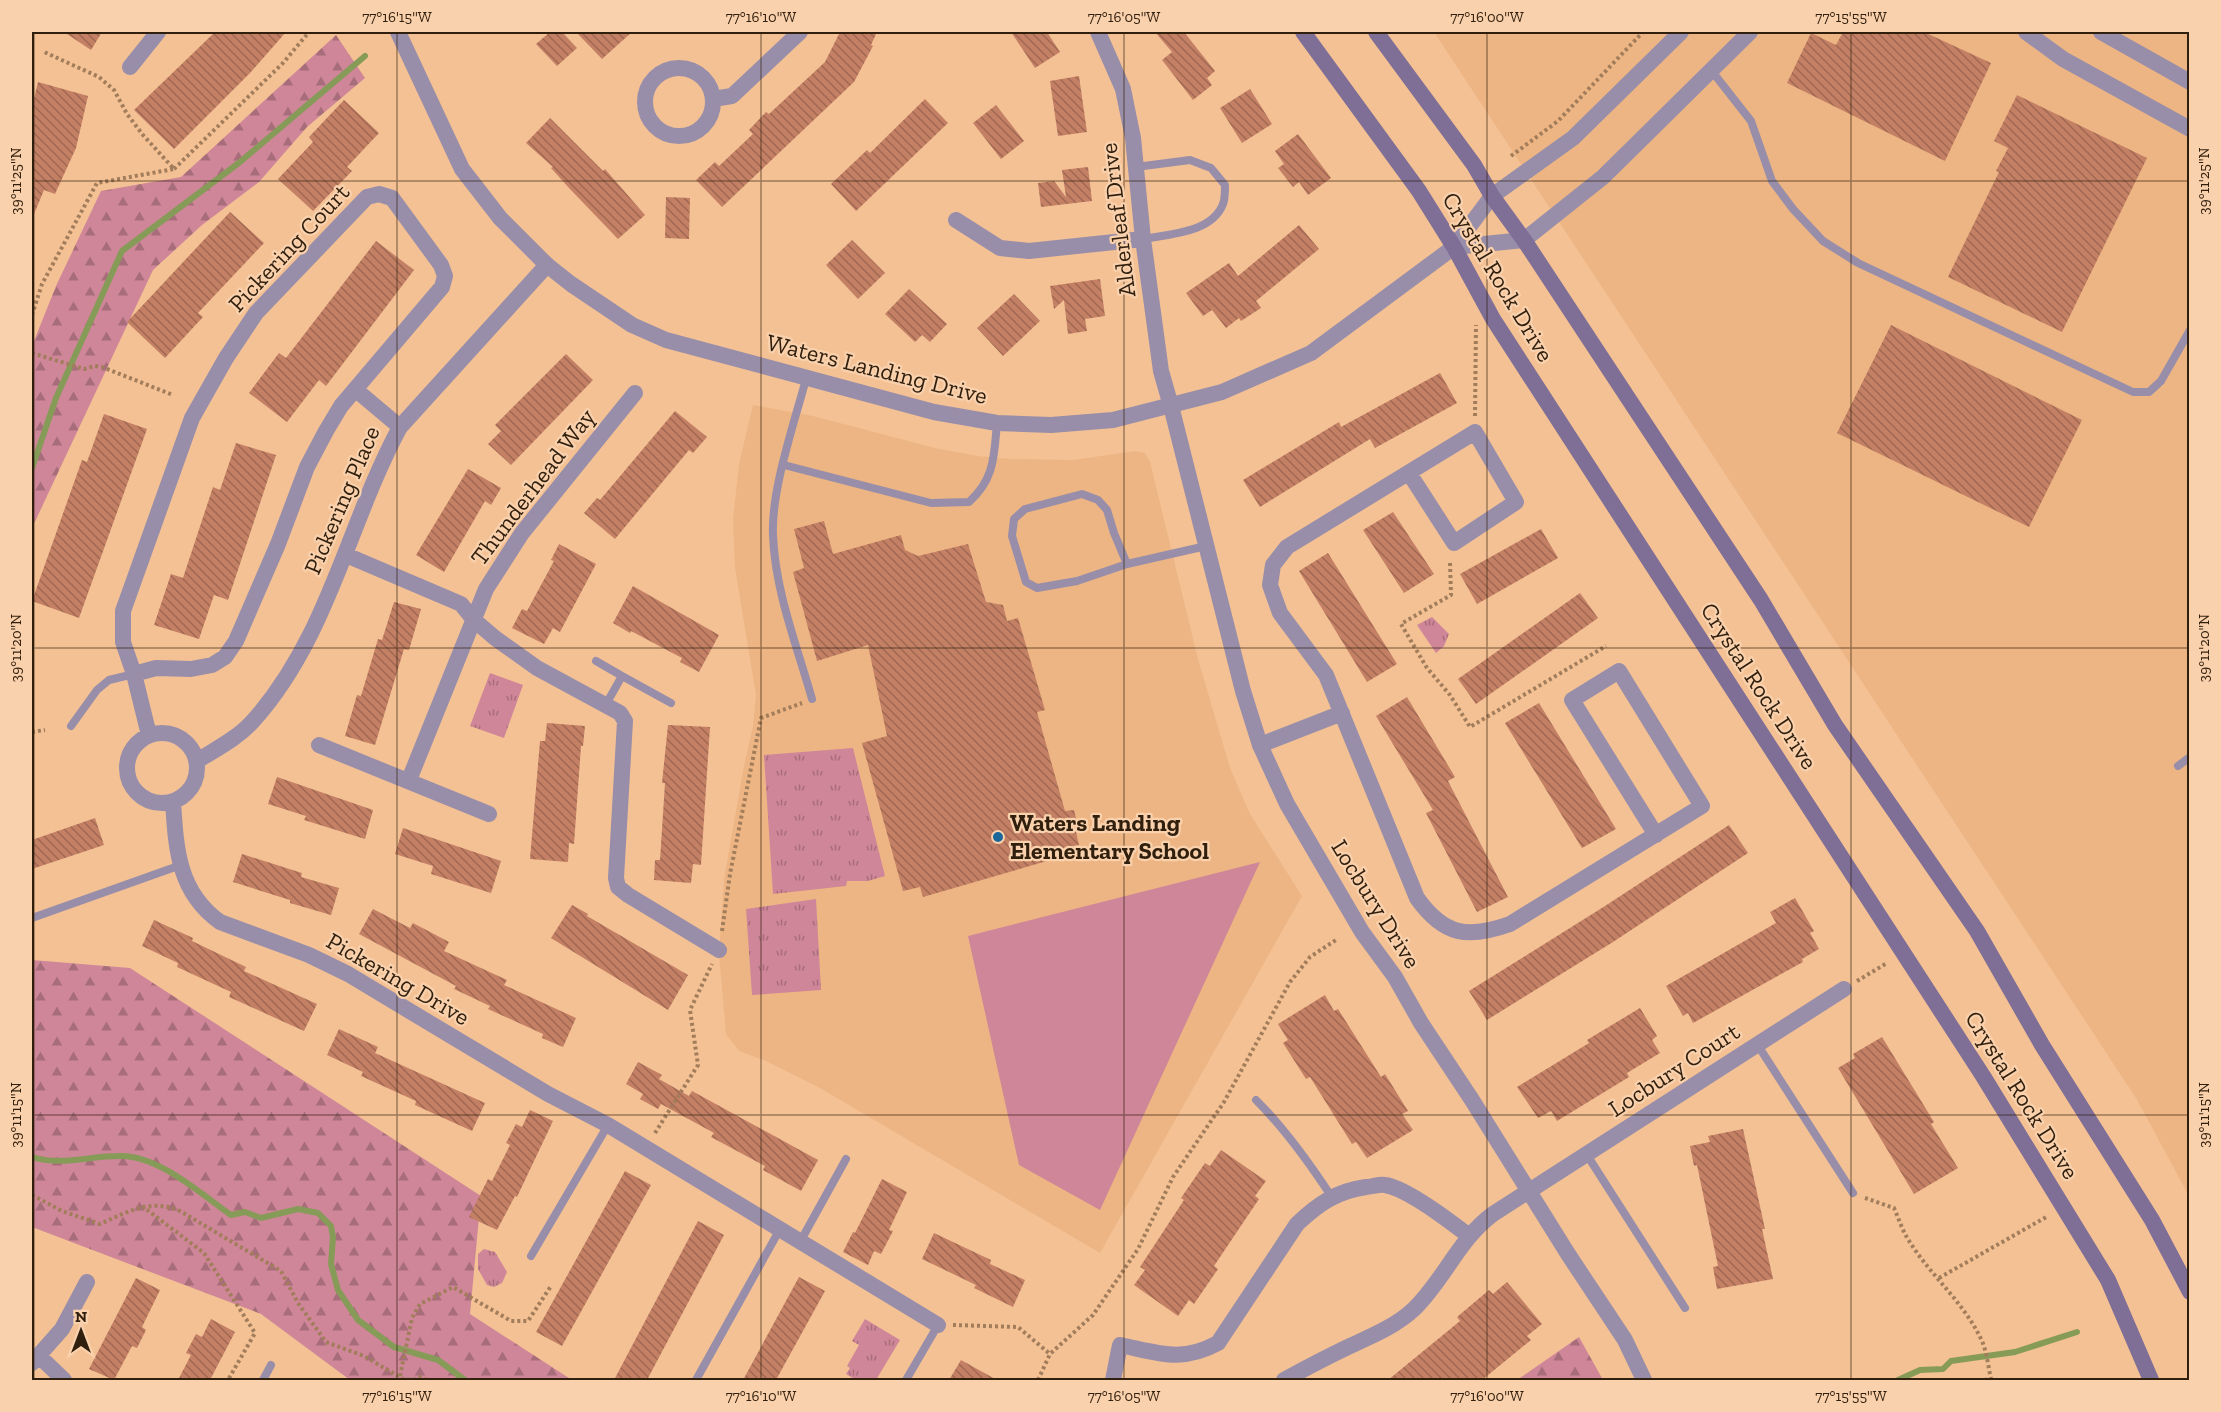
<svg xmlns="http://www.w3.org/2000/svg" width="2221" height="1412" font-family="'Zilla Slab',serif">
	<style>
		.built { fill: #edb583 }
		.green { fill: #ce8698 }
		.forest { fill: url(#forest-firs) }
		.park { fill: url(#park-tufts) }
		.lines { fill: none; stroke-linecap: round; stroke-linejoin: round }
		.stream { stroke: #879b59; stroke-width: 6 }
		.building { fill: url(#building-back-hatch) }
		.path { stroke: #a27d5b; stroke-width: 4; stroke-dasharray: 3 3; stroke-linecap: butt }
		.service { stroke: #988ea9; stroke-width: 8 }
		.minor { stroke: #988ea9; stroke-width: 16 }
		.tertiary { stroke: #988ea9; stroke-width: 16 }
		.secondary { stroke: #7f6f97; stroke-width: 16 }
		.ticks { fill: none; stroke: #311f0d; stroke-width: 1.5; stroke-opacity: 0.45 }
		.poi-dot { fill: #1a679a; stroke: #fad1ad; stroke-width: 2 }
		.labels { text-anchor: middle; stroke-width: 4.5; stroke-linejoin: round; paint-order: stroke }
		.street-label { font-size: 24px; fill: #311f0d; stroke: #fad1ad }
		.poi-label { font-size: 24px; font-weight: bold; fill: #311f0d; stroke: #fad1ad; text-anchor: start }
		.neatline { fill: none; stroke: #311f0d; stroke-width: 2 }
		.ticks-label { font-size: 15px; text-anchor: middle; fill: #311f0d }
	</style>
	<defs>
		<pattern id="forest-firs" width="22" height="20" patternUnits="userSpaceOnUse" patternTransform="scale(1.5)"><rect width="22" height="20" fill="#ce8698"/><path d="M5 1l3.5 6h-7zM16 11l3.5 6h-7z" fill="#a86d7a"/></pattern>
		<pattern id="park-tufts" width="24" height="20" patternUnits="userSpaceOnUse" patternTransform="scale(1.5)"><rect width="24" height="20" fill="#ce8698"/><path d="M3 7l-1-3M5 7V3M7 7l1-3M15 17l-1-3M17 17v-4M19 17l1-3" fill="none" stroke="#a86d7a"/></pattern>
		<pattern id="building-back-hatch" width="6" height="6" patternUnits="userSpaceOnUse" patternTransform="scale(1.5)"><rect width="6" height="6" fill="#c48065"/><path d="M-1 5l2 2M0 0l6 6M5-1l2 2" fill="none" stroke="#a06852"/></pattern>
	</defs>
	<rect width="100%" height="100%" fill="#f4c194"/>
	<!-- built -->
	<path class="built" d="M1434,32H2189V1196L2136,1098Z
		M753,405L813,416L935,448L977,456L1011,459L1073,460L1135,451L1145,453L1150,462L1198,659L1230,768L1250,814L1302,896L1100,1253L820,1088L766,1061L739,1051L726,1034L719,954L724,879L744,766L753,726L756,695L735,568L733,520L739,464Z"/>
	<!-- green -->
	<path class="green" d="M1260,862L1100,1210L1019,1165L968,936Z"/>
	<!-- forest -->
	<path class="forest" d="M336,35L365,78L307,127L259,182L202,225L153,270L32,528V346L56,286L101,191L181,177Z
		M32,960L130,968L481,1196L470,1314L572,1380H350L261,1314L32,1227Z
		M1579,1337L1603,1380H1517Z"/>
	<!-- park -->
	<path class="park" d="M1432,617L1449,634L1444,646L1436,653L1417,625Z
		M490,673L523,685L504,738L470,726Z
		M853,748L885,876L868,881H847L846,886L773,894L764,755Z
		M816,899L821,990L752,995L746,909Z
		M484,1249L495,1252L507,1272L502,1283L494,1287L487,1285L478,1269V1254Z
		M865,1319L900,1340L876,1380H856L846,1374L850,1368L847,1366L859,1345L852,1341Z"/>
	<g class="lines">
		<!-- stream -->
		<path class="stream" d="M32,468L56,398L122,251L240,162L365,56
			M32,1157C61,1166 89,1156 119,1156C157,1154 201,1194 231,1215L245,1212L261,1218L298,1209L318,1213L331,1226L333,1237L331,1264L338,1290L358,1320L394,1347L438,1360L465,1380
			M1898,1380L1920,1370L1943,1369L1951,1361L2015,1352L2077,1332"/>
	</g>
	<!-- building -->
	<path class="building" d="M64,32H102L91,50Z
		M215,32H286L250,73L174,149L134,110Z
		M550,32H562L577,48L557,66L536,44Z
		M576,32H632L602,59Z
		M840,32H877L871,45L873,46L854,82L722,207L696,180L715,162L719,166L753,134L749,130L766,112L769,114L825,62Z
		M1011,32H1047L1060,52L1035,68Z
		M1155,32H1184L1215,71L1207,78L1212,85L1193,100L1162,60L1172,52Z
		M1843,32H1924L1991,63L1945,161L1787,83L1811,33L1836,45Z
		M1079,76L1087,132L1058,136L1050,81Z
		M38,82L88,96L76,148L55,194L44,190L32,219V107Z
		M1250,89L1272,124L1242,143L1220,108Z
		M2017,95L2147,158L2062,332L1948,277L1999,172L1996,171L2008,148L1994,141Z
		M925,99L948,123L856,211L831,184L867,150L870,153Z
		M344,100L379,133L347,167L352,171L313,211L278,179L313,142L309,137Z
		M996,105L1024,141L1001,159L973,123Z
		M550,118L603,171L605,169L645,215L618,239L569,188L551,168L553,167L526,143Z
		M1298,134L1331,178L1308,195L1299,182L1293,187L1278,168L1284,164L1275,151Z
		M1088,167L1092,201L1041,207L1038,183L1054,181L1066,197L1062,170Z
		M666,197L690,198L689,239L665,238Z
		M230,212L264,243L198,313L203,317L165,358L127,322Z
		M1299,225L1319,249L1256,301L1261,308L1241,321L1239,318L1226,328L1212,310L1203,316L1186,293L1229,263L1238,276Z
		M852,240L885,273L858,299L826,265Z
		M376,241L414,270L326,386L319,380L287,422L249,393L279,353L286,358Z
		M1100,279L1105,316L1085,319L1087,331L1068,334L1064,300L1054,309L1050,286Z
		M909,289L947,324L930,342L922,335L915,342L885,314Z
		M1014,294L1040,321L1003,356L977,328Z
		M1891,325L2082,420L2029,527L1837,433Z
		M566,354L593,380L511,465L488,444L501,431L495,425Z
		M1440,373L1457,403L1375,448L1370,439L1260,507L1243,480L1339,422L1341,427Z
		M675,411L707,437L693,453L689,450L615,539L584,513L597,498L600,500Z
		M104,414L147,429L79,618L32,601L82,460L87,462Z
		M236,443L276,455L228,600L214,595L199,639L154,625L171,574L183,578L213,487L220,490Z
		M468,469L501,488L491,505L485,501L444,572L416,555Z
		M1393,512L1434,574L1404,593L1363,530Z
		M824,521L833,554L901,535L905,550L918,556L968,544L986,602L1003,605L1007,621L1018,618L1045,710L1037,712L1065,811L1074,810L1078,827L1075,828L1079,845L1063,848L1064,856L923,897L920,887L903,891L862,743L887,736L868,645L817,661L793,572L804,568L794,529Z
		M1541,529L1558,558L1477,604L1460,574Z
		M559,544L596,564L560,632L553,628L544,644L512,628L522,609L527,611L554,561L551,560Z
		M1328,553L1397,664L1367,682L1299,571Z
		M633,586L719,635L699,672L680,662L682,658L631,631L630,633L613,623Z
		M1580,593L1598,618L1476,704L1458,679Z
		M394,602L421,609L409,650L404,649L375,745L345,736L357,695L361,696L378,639L382,640Z
		M1407,697L1455,777L1448,781L1508,897L1477,912L1426,813L1433,810L1376,716Z
		M1539,703L1616,829L1582,848L1505,723Z
		M547,723L585,726L583,746H581L574,844L569,843L568,862L530,859L540,741H545Z
		M668,725L710,727L701,865L693,864L691,883L654,880L655,860H660L665,783H662Z
		M277,777L373,810L365,839L304,820L306,816L268,804Z
		M95,818L104,845L32,869V840Z
		M1729,825L1748,853L1613,942L1487,1020L1469,991L1605,906Z
		M403,828L501,861L491,893L431,874L433,866L395,854Z
		M242,854L302,873L301,877L339,888L331,915L290,903V900L233,882Z
		M1795,898L1814,931L1810,933L1819,949L1802,959L1803,962L1693,1023L1688,1013L1683,1016L1666,986L1776,923L1770,912Z
		M572,905L588,914L587,916L688,975L668,1010L551,938Z
		M373,909L410,928L413,923L449,942L444,951L507,980L504,985L576,1018L563,1047L542,1038L543,1034L488,1009L490,1006L454,989L456,986L359,934Z
		M154,920L193,938L192,941L246,967L244,971L317,1004L304,1031L229,997L231,992L177,967L178,963L142,946Z
		M1325,995L1334,1011L1338,1009L1381,1077L1385,1074L1408,1111L1402,1114L1413,1130L1367,1158L1356,1142L1352,1144L1310,1077L1306,1079L1283,1043L1288,1040L1278,1024Z
		M1640,1008L1657,1036L1652,1040L1660,1053L1627,1073L1629,1077L1557,1121L1551,1111L1538,1118L1517,1087L1589,1043L1587,1040Z
		M339,1029L378,1047L375,1053L485,1103L472,1131L415,1105L416,1101L361,1076L363,1072L327,1055Z
		M1882,1037L1934,1122L1931,1124L1958,1168L1914,1194L1838,1068L1855,1058L1853,1054Z
		M638,1062L662,1075L659,1079L689,1096L692,1091L818,1160L801,1191L763,1170L765,1166L711,1137L714,1133L661,1104L658,1109L640,1099L643,1094L626,1084Z
		M530,1110L553,1121L517,1197L515,1196L497,1230L469,1217L488,1179L492,1181L510,1145L506,1143L516,1124L522,1127Z
		M1743,1129L1765,1229H1762L1773,1279L1717,1289L1713,1267L1718,1266L1697,1165L1694,1166L1690,1146L1710,1142L1708,1136Z
		M1221,1150L1266,1181L1255,1196L1259,1199L1214,1266L1218,1269L1194,1304L1189,1300L1178,1316L1134,1285L1145,1270L1140,1267L1184,1200L1181,1198L1205,1163L1210,1166Z
		M625,1171L651,1185L562,1346L536,1332Z
		M882,1179L907,1192L889,1230L893,1231L881,1254L874,1251L868,1265L843,1252L853,1232L855,1233Z
		M698,1221L724,1235L647,1380H614Z
		M934,1233L991,1260L990,1264L1025,1280L1013,1307L974,1288L976,1285L922,1259Z
		M799,1277L825,1291L776,1380H743Z
		M136,1278L160,1290L142,1327L146,1330L137,1348L132,1346L114,1380L89,1369Z
		M1507,1282L1542,1324L1527,1336L1531,1340L1482,1380H1388L1460,1321L1457,1317L1489,1290L1493,1294Z
		M211,1319L235,1332L210,1380H178L191,1355L186,1353L196,1334L202,1337Z
		M961,1360L997,1380H949Z"/>
	<g class="lines">
		<!-- path -->
		<path class="path" d="M1511,156L1558,121L1643,32
			M174,169L283,63L309,32
			M32,315L42,284L97,183L174,169L143,135L127,114L114,90L99,77L42,51
			M32,353L84,369L95,366L102,367L173,395
			M1475,416L1476,325
			M1450,563L1451,595L1401,624L1427,668L1450,695L1470,727L1606,646
			M32,732L45,730
			M722,931L730,874L761,718L802,703
			M1857,981L1887,963
			M655,1133L698,1065L690,1010L712,964
			M32,1195L62,1211L100,1224C127,1212 151,1198 180,1211L281,1271L298,1303L326,1342L364,1356L403,1379L413,1380L420,1377L427,1380
			M1865,1198L1894,1208C1898,1217 1901,1226 1905,1234C1926,1272 1962,1299 1981,1339C1987,1351 1988,1366 1991,1379L1984,1380
			M142,1206L204,1253L255,1333L228,1380
			M1939,1278L2048,1216
			M953,1325L1018,1327L1050,1354
			M400,1376L412,1318L420,1304L453,1287L511,1321H528L551,1286
			M1038,1380L1050,1354L1093,1315L1138,1249L1173,1177L1224,1102L1290,982L1310,957L1336,940"/>
		<!-- service -->
		<path class="service" d="M1711,70L1751,121L1772,181L1793,209L1823,241L1858,263L2133,392H2149L2161,381L2190,330
			M1136,167L1190,160L1211,168L1225,185C1225,191 1225,199 1223,204C1212,233 1169,234 1143,239
			M806,379C794,424 771,490 773,535C775,591 797,646 812,699
			M784,465L931,503L969,502C995,479 994,455 997,423
			M1127,564L1114,533L1107,510L1098,500L1082,494L1025,509L1014,519L1012,536L1026,582L1037,588L1077,581L1127,564L1206,546
			M596,661L622,676
			M605,706L622,676L671,703
			M71,726L97,690L109,680L134,674
			M2178,766L2190,757
			M32,918L181,865
			M1757,1044L1853,1193
			M1256,1100C1285,1129 1308,1161 1331,1196
			M1587,1155L1685,1308
			M800,1242L846,1159
			M531,1256L608,1125
			M263,1380L271,1365
			M696,1380L780,1229
			M906,1380L938,1325"/>
		<!-- minor -->
		<path class="minor" d="M1098,32L1123,89L1133,138L1143,239L1161,371L1171,406
			M130,67L158,32
			M645 102a34 34 0 1 1 68 0a34 34 0 1 1-68 0Z
			M713,99L732,96L800,32
			M956,220L1000,248L1029,251L1143,239
			M356,390L400,427
			M1409,473L1454,543L1516,502L1475,432L1287,547L1273,565L1270,585L1280,613L1326,675L1417,898C1444,936 1468,939 1510,924L1702,806L1619,671L1572,700L1656,835
			M346,555L461,604L474,620L495,638L537,668L620,713L625,721L616,878L618,887L628,895L719,950
			M134,674L156,668L191,669L212,665L225,657L236,641L278,544L307,467L326,431L341,406L442,287L445,276L441,265L392,198L379,194L367,197L256,313L226,358L192,418L123,611V642L134,674L149,735
			M127 768a35 35 0 1 1 70 0a35 35 0 1 1-70 0Z
			M319,745L489,814
			M1260,745L1342,713
			M197,761C216,749 238,738 253,721C328,638 348,523 400,427L547,265
			M409,780L486,589L522,533L635,393
			M173,801C176,849 178,892 220,922L309,955L348,974L548,1094L608,1125L938,1325
			M39,1356L64,1380
			M32,1363L62,1329L87,1282
			M1113,1380L1120,1345C1159,1353 1181,1363 1218,1343L1297,1224C1318,1204 1337,1191 1366,1187C1371,1187 1379,1184 1385,1185C1406,1188 1451,1222 1469,1236
			M1284,1380C1306,1368 1327,1357 1350,1346C1372,1336 1396,1326 1414,1309C1444,1280 1459,1239 1493,1214L1844,989"/>
		<!-- tertiary -->
		<path class="tertiary" d="M398,32L462,169L500,218L547,265L571,284L632,325L666,340L934,412L997,423L1051,425L1113,420L1222,392L1311,353L1454,247L1492,196L1573,138L1681,32
			M2026,32L2063,59L2190,129
			M2101,32L2190,82
			M1454,247L1524,240L1603,177L1750,32
			M1171,406L1243,691L1260,745L1287,804L1362,932L1395,977L1421,1023L1472,1100L1568,1254L1625,1340L1644,1380"/>
		<!-- secondary -->
		<path class="secondary" d="M1303,32L1419,191L1454,247L1493,319L1983,1076L2108,1280L2151,1380
			M1376,32L1474,165L1492,196L1524,240L1761,600L1835,725L1977,931L2042,1045L2152,1220L2190,1292"/>
	</g>
	<!-- ticks -->
	<path class="ticks" d="M34,32V1380M397,32V1380M761,32V1380M1124,32V1380M1487,32V1380M1851,32V1380M32,181H2190M32,648H2190M32,1115H2190"/>
	<!-- markers -->
	<circle class="poi-dot" cx="998" cy="837" r="6"/>
	<g class="labels">
		<!-- street labels -->
		<g class="street-label">
			<text transform="translate(1118 220) rotate(-97)" y="8">Alderleaf Drive</text>
			<text transform="translate(289 248) rotate(-47)" y="8">Pickering Court</text>
			<text transform="translate(1498 277) rotate(59)" y="8">Crystal Rock Drive</text>
			<text transform="translate(877 369) rotate(14)" y="8">Waters Landing Drive</text>
			<text transform="translate(533 487) rotate(-53)" y="8">Thunderhead Way</text>
			<text transform="translate(342 500) rotate(-67)" y="8">Pickering Place</text>
			<text transform="translate(1759 686) rotate(57)" y="8">Crystal Rock Drive</text>
			<text transform="translate(1376 904) rotate(58)" y="8">Locbury Drive</text>
			<text transform="translate(398 979) rotate(30)" y="8">Pickering Drive</text>
			<text transform="translate(1674 1070) rotate(-33)" y="8">Locbury Court</text>
			<text transform="translate(2022 1095) rotate(58)" y="8">Crystal Rock Drive</text>
		</g>
		<!-- poi labels -->
		<g class="poi-label">
			<text x="1010" y="831">Waters Landing<tspan x="1010" dy="28">Elementary School</tspan></text>
		</g>
	</g>
	<!-- border -->
	<rect width="2221" height="1412" fill="none" stroke="#fad1ad" stroke-width="66"/>
	<!-- north arrow -->
	<g transform="translate(81 1331)" stroke="#fad1ad" stroke-width="4.5" paint-order="stroke">
	<path d="M0-4.5L10 22L0 15L-10 22Z" fill="#311f0d"/>
	<text y="-9" font-size="16" font-weight="bold" text-anchor="middle" fill="#311f0d">N</text>
	</g>
	<rect x="33" y="33" width="2155" height="1346" class="neatline"/>
	<g class="ticks-label">
		<text x="397" y="22">77°16'15"W</text>
		<text x="761" y="22">77°16'10"W</text>
		<text x="1124" y="22">77°16'05"W</text>
		<text x="1487" y="22">77°16'00"W</text>
		<text x="1851" y="22">77°15'55"W</text>
		<text transform="translate(16 181) rotate(-90)" y="5">39°11'25"N</text>
		<text transform="translate(2204 181) rotate(-90)" y="5">39°11'25"N</text>
		<text transform="translate(16 648) rotate(-90)" y="5">39°11'20"N</text>
		<text transform="translate(2204 648) rotate(-90)" y="5">39°11'20"N</text>
		<text transform="translate(16 1115) rotate(-90)" y="5">39°11'15"N</text>
		<text transform="translate(2204 1115) rotate(-90)" y="5">39°11'15"N</text>
		<text x="397" y="1401">77°16'15"W</text>
		<text x="761" y="1401">77°16'10"W</text>
		<text x="1124" y="1401">77°16'05"W</text>
		<text x="1487" y="1401">77°16'00"W</text>
		<text x="1851" y="1401">77°15'55"W</text>
	</g>
</svg>
